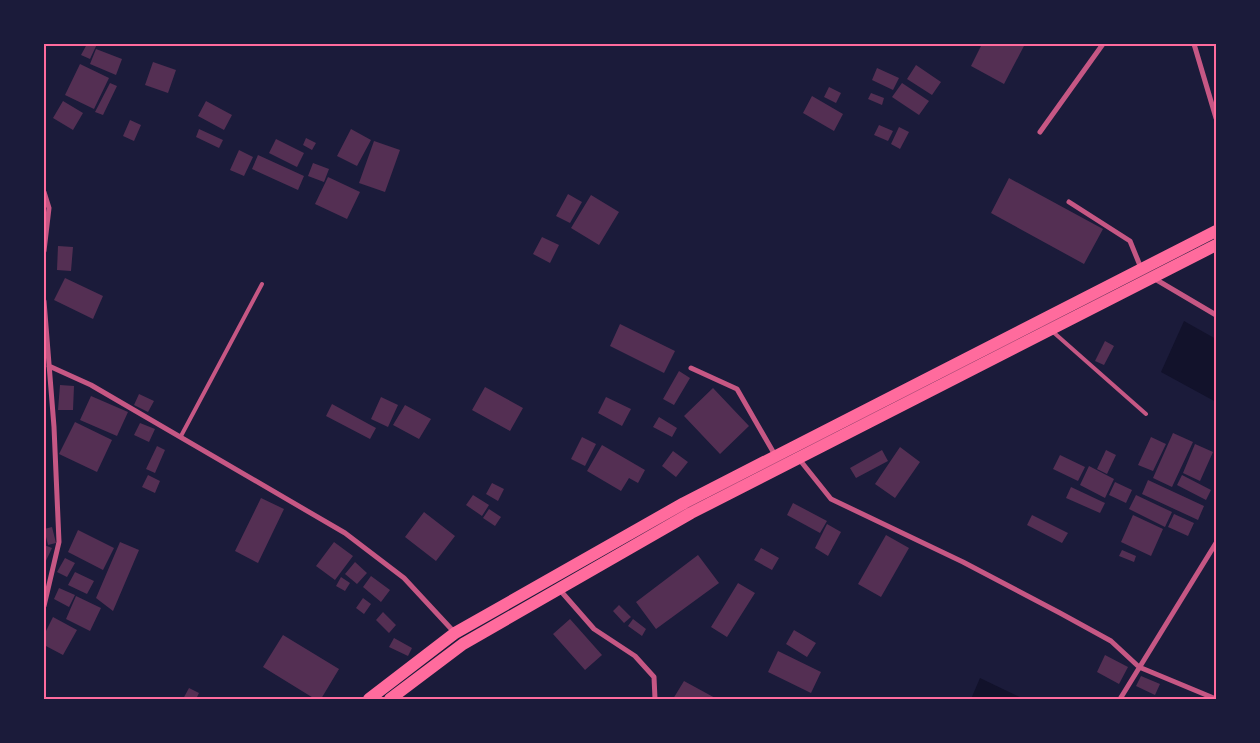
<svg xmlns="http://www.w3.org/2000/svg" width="1260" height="743" font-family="Lato,sans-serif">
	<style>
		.water { fill: #12122b }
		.building { fill: #542f53 }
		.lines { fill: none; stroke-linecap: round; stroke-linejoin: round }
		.service { stroke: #c65784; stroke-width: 4 }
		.minor { stroke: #c65784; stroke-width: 5 }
		.primary { stroke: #ff6b9d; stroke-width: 12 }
		.neatline { fill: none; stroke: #ff6b9d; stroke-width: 2 }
	</style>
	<rect width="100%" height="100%" fill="#1b1b3a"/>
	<!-- water -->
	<path class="water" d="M1184,321L1216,339V402L1161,372Z
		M980,678L1024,699H971Z"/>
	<!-- building -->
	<path class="building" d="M87,44H97L90,59L81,55Z
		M982,44H1025L1004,84L971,66Z
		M96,49L122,59L116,75L90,64Z
		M153,62L176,70L168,93L145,85Z
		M80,64L109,78L94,109L65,95Z
		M916,65L941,82L932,95L907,79Z
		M877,68L899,78L893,90L872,80Z
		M110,83L117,86L103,115L95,112Z
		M902,83L929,101L919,115L892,97Z
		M829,87L841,93L836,103L824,97Z
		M871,93L884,98L882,105L868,99Z
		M812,96L843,114L834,131L803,113Z
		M63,101L83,113L73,130L53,118Z
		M206,101L232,115L224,130L198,116Z
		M130,120L141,125L134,141L123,136Z
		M879,125L893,131L888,141L874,135Z
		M899,127L909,132L900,149L891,144Z
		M199,129L223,140L219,148L196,137Z
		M351,129L371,140L357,166L337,156Z
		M306,138L316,143L312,150L303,145Z
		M276,139L304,153L297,167L269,153Z
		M374,141L400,150L385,192L359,183Z
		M239,150L253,157L244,176L230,170Z
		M258,155L304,176L298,190L252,169Z
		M313,163L329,169L324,182L308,176Z
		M328,177L360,192L347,219L315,204Z
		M1009,178L1103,229L1084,264L991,213Z
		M568,194L582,202L570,223L556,216Z
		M591,195L619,212L599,245L571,228Z
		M542,237L559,245L550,263L533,254Z
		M58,246L73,247L71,271L57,270Z
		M65,278L103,296L93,319L54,300Z
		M620,324L675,351L664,373L610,346Z
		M1105,341L1114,346L1104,365L1095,361Z
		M679,371L690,378L674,405L663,399Z
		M60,385L74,386L73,410H58Z
		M485,387L523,408L510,431L472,410Z
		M713,388L749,426L720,454L684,416Z
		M139,394L154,401L148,412L134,405Z
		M91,396L128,412L117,436L80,420Z
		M381,397L398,405L388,427L371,419Z
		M606,397L631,409L622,426L598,413Z
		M332,404L376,428L370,439L326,416Z
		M405,405L431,419L419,439L393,425Z
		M659,417L677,428L672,437L653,427Z
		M75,422L112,440L97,472L59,454Z
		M140,423L155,429L149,442L134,435Z
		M1173,433L1193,442L1172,487L1153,478Z
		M582,437L596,444L585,466L571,459Z
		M1151,437L1166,444L1153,471L1138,465Z
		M1195,444L1213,452L1200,481L1183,473Z
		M602,445L645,470L638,483L629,478L621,491L587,471Z
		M157,446L165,450L155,473L146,469Z
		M900,447L920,462L895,498L875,484Z
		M882,450L888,461L856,478L850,468Z
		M1106,450L1116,455L1107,474L1097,469Z
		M673,451L688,462L676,477L662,466Z
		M1060,455L1085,467L1078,481L1053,469Z
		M1089,466L1114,479L1105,498L1080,485Z
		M148,475L160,481L155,493L142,487Z
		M1182,475L1211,490L1206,500L1177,485Z
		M1148,480L1204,506L1198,520L1142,494Z
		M1115,482L1132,490L1126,503L1109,495Z
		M492,483L504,489L498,501L486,494Z
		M1071,487L1105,503L1100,513L1066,498Z
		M473,495L489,505L482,516L466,505Z
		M1136,495L1172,512L1165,527L1129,509Z
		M261,498L284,509L258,563L235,551Z
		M793,503L827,521L820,533L787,515Z
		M489,509L501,517L495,526L483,518Z
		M424,512L455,536L436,561L405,537Z
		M1174,514L1194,523L1188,536L1168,527Z
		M1032,515L1068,533L1062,543L1027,525Z
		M1133,515L1163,529L1151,556L1121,542Z
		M827,524L841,532L828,556L815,548Z
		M52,527L56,543L48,545L44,529Z
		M78,530L114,548L103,570L68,552Z
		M886,535L909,548L881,597L858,584Z
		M120,542L139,550L113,611L96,598Z
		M334,542L353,556L335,580L316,566Z
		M44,545L52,548L44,565Z
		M761,548L779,558L772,570L754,560Z
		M1122,550L1136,556L1134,562L1119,556Z
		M698,555L719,583L656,629L636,602Z
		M65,558L75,563L67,577L57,572Z
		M355,562L367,573L357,584L345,574Z
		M75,572L94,581L87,594L68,585Z
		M371,576L390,590L381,602L363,587Z
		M341,577L350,583L345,591L336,586Z
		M738,583L755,593L727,637L711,627Z
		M59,588L75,595L69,607L54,599Z
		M76,596L101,608L90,631L66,619Z
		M363,598L371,604L364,614L356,608Z
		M619,605L631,617L624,623L613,611Z
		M383,612L396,625L389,633L376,620Z
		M53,617L77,630L63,655L44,645V635Z
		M570,619L602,655L585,670L553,634Z
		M633,619L646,629L642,636L628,626Z
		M794,630L816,643L807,657L786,644Z
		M283,635L339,669L321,699H315L263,667Z
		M394,638L412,648L408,656L389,647Z
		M778,651L821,672L811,693L768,672Z
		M1105,655L1128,667L1119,684L1097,672Z
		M1141,676L1160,684L1155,695L1136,686Z
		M684,681L717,699H673Z
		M189,688L199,693L196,699H183Z"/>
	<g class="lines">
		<!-- service -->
		<path class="service" d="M1052,331L1146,414
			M181,436L262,284"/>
		<!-- minor -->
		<path class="minor" d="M1194,44L1216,118
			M1040,132L1103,44
			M44,192L49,208L44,251
			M1069,202L1130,241L1141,268
			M1155,279L1216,315
			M44,301L54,427L59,542L44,606
			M49,366L91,385L345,533L404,578L455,633
			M691,368L737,389L775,455
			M799,459L831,499L963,562L1060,613L1111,641L1139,667L1216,699
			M559,589L594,629L635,656L654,677L655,699
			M1120,699L1216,543"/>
		<!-- primary -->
		<path class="primary" d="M369,699L455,633L684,503L1216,231
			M390,699L463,644L691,513L1216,245"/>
	</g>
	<!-- border -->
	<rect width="1260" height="743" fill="none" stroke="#1b1b3a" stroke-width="90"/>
	<rect x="45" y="45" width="1170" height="653" class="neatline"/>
</svg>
